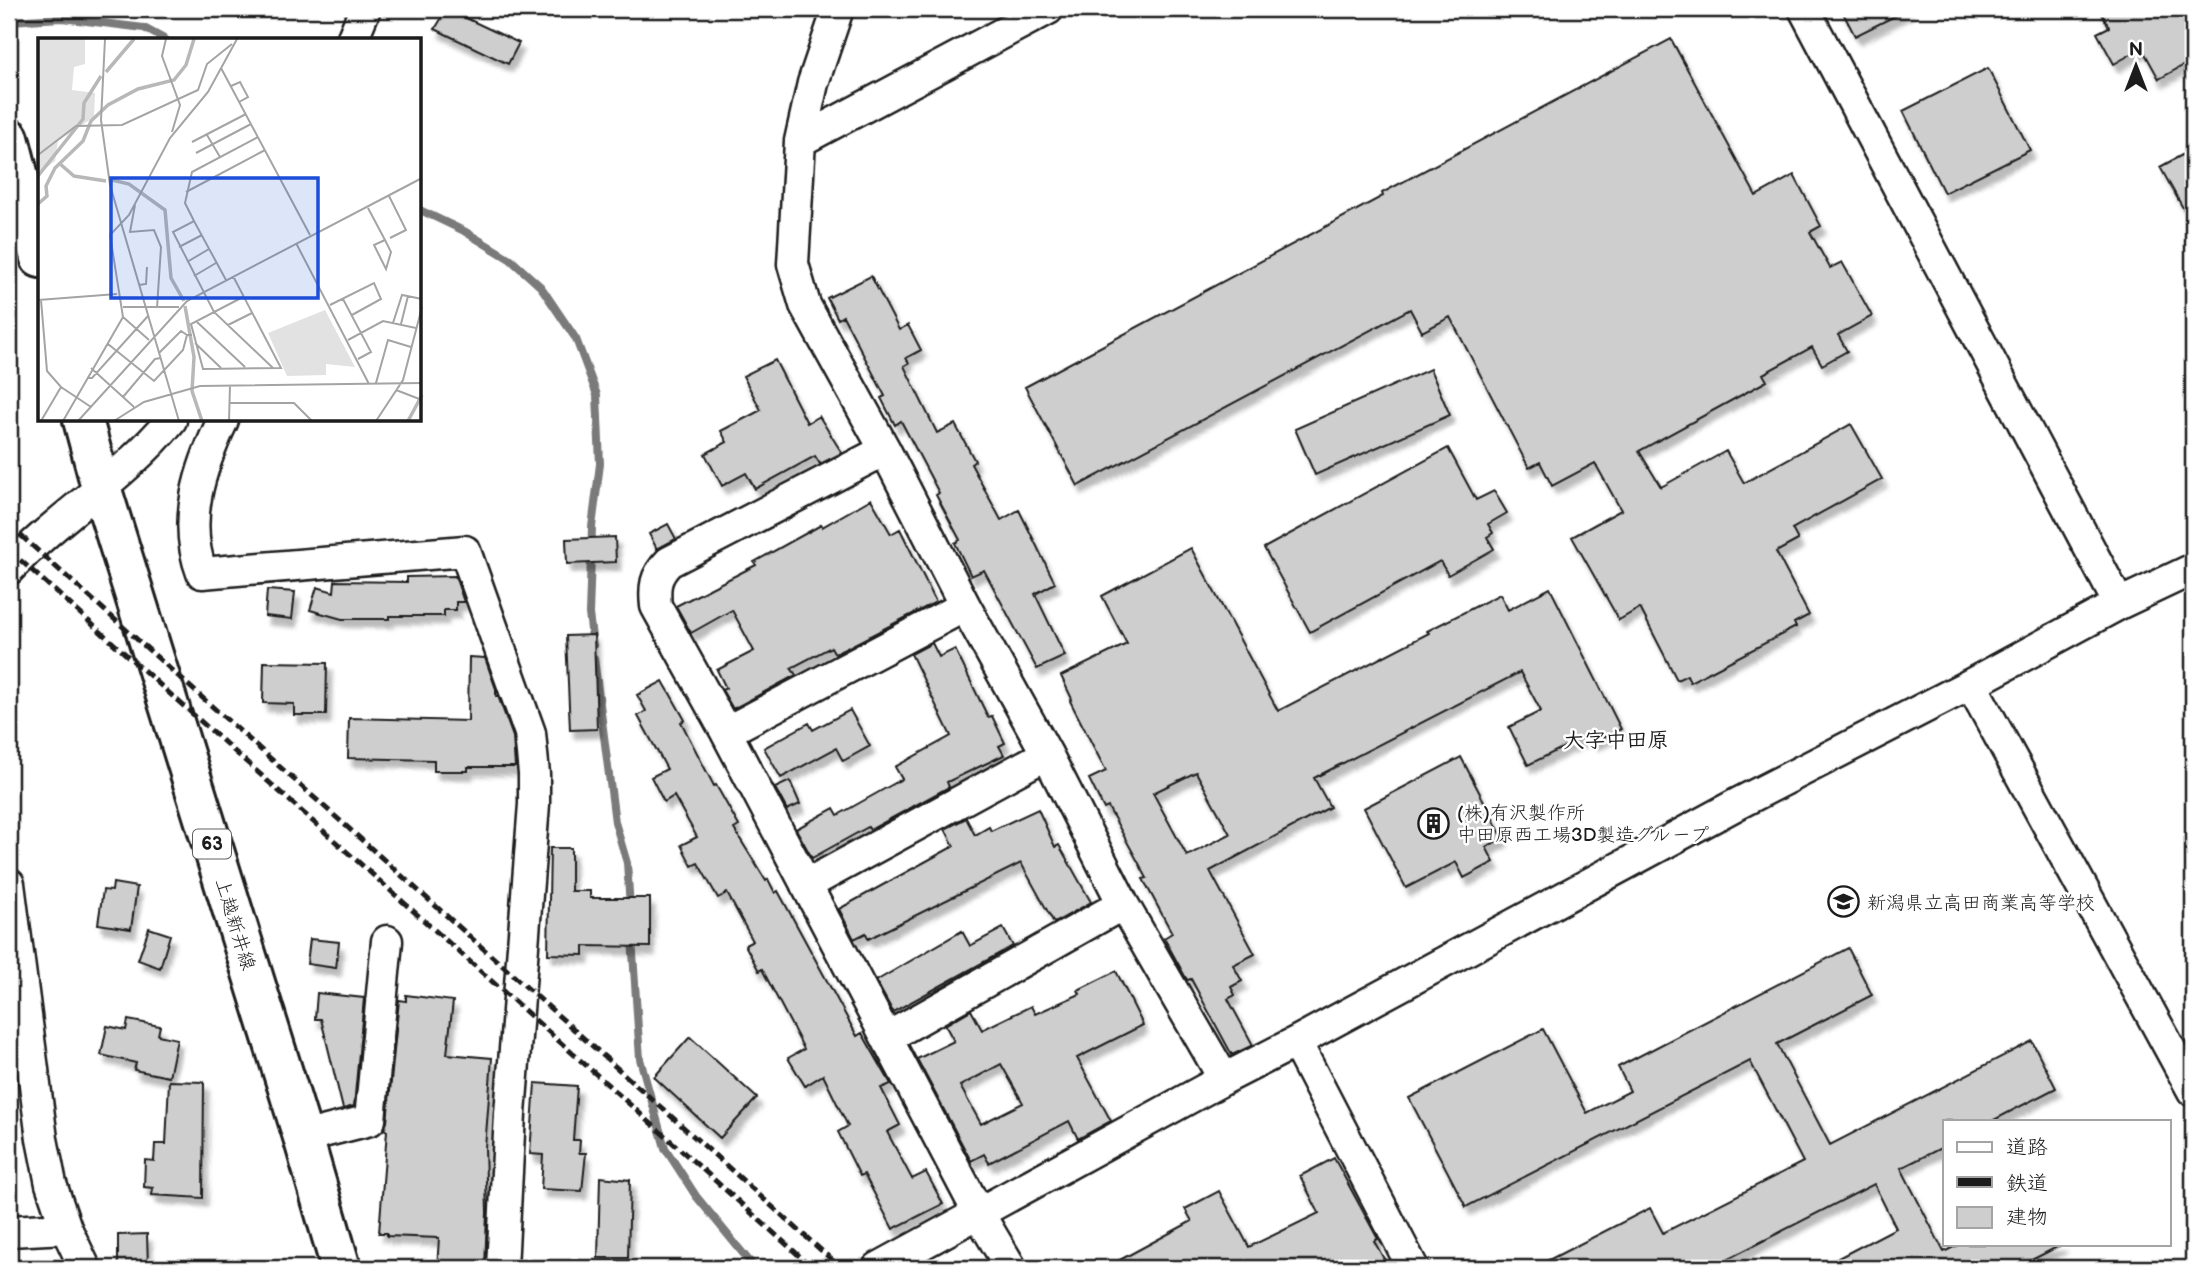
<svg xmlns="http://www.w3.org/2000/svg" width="2202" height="1277" font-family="'Balsamiq Sans','Klee One',sans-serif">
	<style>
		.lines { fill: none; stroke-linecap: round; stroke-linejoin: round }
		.stream { stroke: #7a7a7a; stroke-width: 8 }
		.building { fill: #cecece; stroke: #1c1c1c; stroke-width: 2; fill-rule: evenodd; filter: url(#shadow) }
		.minor-casing { stroke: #1c1c1c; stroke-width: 35 }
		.major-casing { stroke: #1c1c1c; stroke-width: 44 }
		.minor { stroke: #fff; stroke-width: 30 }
		.major { stroke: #fff; stroke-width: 38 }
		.rail { stroke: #1c1c1c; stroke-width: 5; stroke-dasharray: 10 5; stroke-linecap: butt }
		.labels { text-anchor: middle; stroke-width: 5; stroke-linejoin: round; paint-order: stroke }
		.shield { fill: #fff; stroke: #606060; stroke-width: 2 }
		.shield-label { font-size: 18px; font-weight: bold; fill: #1c1c1c }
		.poi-label { font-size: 19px; fill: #1c1c1c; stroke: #fff; text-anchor: start }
		.street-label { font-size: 19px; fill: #1c1c1c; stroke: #fff }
		.neighbourhood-label { font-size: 21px; font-weight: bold; fill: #1c1c1c; stroke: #fff }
		.inset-river { fill: none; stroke: #b8b8b8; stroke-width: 3.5 }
		.inset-road { fill: none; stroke: #a4a4a4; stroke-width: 2 }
		.view { fill: #1d4ed8; fill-opacity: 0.15; stroke: #1d4ed8; stroke-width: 3.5 }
		.inset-edge { fill: none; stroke: #1c1c1c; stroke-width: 3.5 }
	</style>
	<defs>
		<filter id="shadow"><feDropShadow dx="4.5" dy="8" stdDeviation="2" flood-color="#0004"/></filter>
	</defs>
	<rect width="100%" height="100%" fill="#fff"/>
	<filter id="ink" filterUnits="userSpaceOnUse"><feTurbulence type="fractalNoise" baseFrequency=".0143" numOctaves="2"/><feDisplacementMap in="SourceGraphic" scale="14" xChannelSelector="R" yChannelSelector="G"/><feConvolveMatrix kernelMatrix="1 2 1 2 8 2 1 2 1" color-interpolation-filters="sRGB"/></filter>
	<g filter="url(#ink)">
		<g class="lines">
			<!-- stream -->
			<path class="stream" d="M9,21L62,18L144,28L166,40
				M420,210L464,231L510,259L541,287L576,339L597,395L600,464L592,527L589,614L593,645
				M594,658L615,822L627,863L630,907
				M632,938L640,1059L665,1148L696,1196L755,1268"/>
		</g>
		<!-- building -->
		<path class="building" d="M447,9L519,43L508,64L435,29Z
			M1841,9H1909L1855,36Z
			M2099,9H2193V60L2159,79L2142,48L2114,64L2097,33L2109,27Z
			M1671,39L1756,196L1794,175L1821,226L1810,232L1830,268L1842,262L1872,316L1838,335L1847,351L1822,365L1812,347L1763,374L1767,381L1639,451L1661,487L1726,451L1744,483L1851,424L1882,479L1792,529L1798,540L1776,552L1809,615L1794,623L1796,627L1690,682L1687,675L1677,680L1640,608L1619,620L1572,537L1621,510L1595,463L1552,486L1540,462L1529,468L1450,317L1422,332L1410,309L1078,486L1025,387L1383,196L1382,193Z
			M1988,68L2030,150L1944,193L1903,111Z
			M2193,149V226L2160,167Z
			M871,276L899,330L908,325L921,350L906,358L909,363L904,366L937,433L955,424L975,461L971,464L1001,520L1019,510L1055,583L1035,594L1065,656L1037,669L984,570L971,576L955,543L960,540L936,495L939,493L901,421L895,425L881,398L885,396L843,316L838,319L827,298Z
			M775,360L807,423L819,416L842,453L820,464L815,456L755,489L746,473L722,486L705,454L727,442L721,431L761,410L743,376Z
			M1430,369L1450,415L1315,475L1295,429Z
			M1448,448L1476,500L1494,491L1507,513L1488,524L1493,533L1487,537L1494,549L1448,575L1440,561L1310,632L1264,548Z
			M871,499L891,534L900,529L936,602L835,654L831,647L791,668L796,675L733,709L722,690L726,688L717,670L754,651L732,610L691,633L676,606L756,565L754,562L821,525L822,527Z
			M668,524L676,539L657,549L649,534Z
			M615,537L616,562L567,564L566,539Z
			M1191,548L1278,711L1429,633L1427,631L1500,594L1508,610L1550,588L1621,729L1594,742L1590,734L1528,765L1509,727L1541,711L1520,672L1314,778L1330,807L1210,871L1255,954L1233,965L1242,981L1231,987L1235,995L1228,999L1253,1045L1232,1055L1191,979L1187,980L1164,938L1172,933L1143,879L1147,878L1108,807L1104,809L1089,779L1106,771L1070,701L1072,699L1061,676L1127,644L1102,596ZM1196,772L1230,834L1187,856L1153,793Z
			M455,576L464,602H456V610H444V616H389V619H342L310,610L317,587L334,592L335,581L407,582V577Z
			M267,590L295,592L292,619L265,616Z
			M594,635L597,729L570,730L566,636Z
			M932,643L939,657L955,649L988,717L992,716L1005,743L999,746L1004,755L947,782L949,787L870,830L868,827L812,858L796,829L834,808L838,815L902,779L895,767L951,736L911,654Z
			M469,657L485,658L496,689V696H498L513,737L515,767H468V771H434V760L348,758L349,718L468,721Z
			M264,662L327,663L326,715H294V704L263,703Z
			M663,681L685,720L681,722L714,786L716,785L739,826L734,829L766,881L768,879L775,893L778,891L857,1036L862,1033L891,1084L881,1088L900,1125L887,1132L912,1179L926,1172L943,1204L893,1229L864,1174L860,1176L838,1132L848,1126L823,1075L805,1086L788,1058L804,1049L762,969L759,971L745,945L753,941L727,893L718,898L698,863L692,866L681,845L697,837L674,796L664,802L651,777L667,769L638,716L646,711L637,695Z
			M850,710L870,746L843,761L836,748L781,778L764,748L809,723L813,730Z
			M1461,757L1503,838L1486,847L1494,862L1464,878L1456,862L1406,888L1364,808Z
			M790,781L800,804L787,810L775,788Z
			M1038,809L1055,847L1059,845L1091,902L1054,923L1021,863L868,939L866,933L854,939L839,909L954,846L945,829L966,818L975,835L989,827L991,831Z
			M550,848H571V891H590V898H650V947L584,946V955L548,954Z
			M113,883L137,887L131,929L98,924L103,890L112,891Z
			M149,928L170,935L160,968L138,960Z
			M1003,928L1013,946L893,1012L876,981L962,931L970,946Z
			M310,939L339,942L336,968L307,964Z
			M1848,948L1872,995L1777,1044L1830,1145L2032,1041L2056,1088L1992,1121H1945V1146L1901,1168L1944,1252L1960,1244H2063L2016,1268H1819L1896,1228L1874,1184L1710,1268H1533L1650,1208L1663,1233L1803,1162L1750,1061L1466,1207L1409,1098L1543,1029L1587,1113L1630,1091L1618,1067Z
			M1116,971L1143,1025L1077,1058L1111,1121L1078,1139L1069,1121L989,1163L984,1154L971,1161L917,1059L954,1041L945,1025L971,1010L982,1030L1031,1006L1035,1014L1080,994L1078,990ZM1001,1064L1023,1103L981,1124L960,1086Z
			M317,993L364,998L354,1106L343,1109L321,1019H315Z
			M406,995L453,1001L447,1054L492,1058L485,1148L487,1212L485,1268H437L439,1238L387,1236V1233H379L387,1131L384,1129L387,1122L399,1000L406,1001Z
			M128,1020L160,1026L158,1035L177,1039L169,1077L134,1070L136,1063L101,1055L107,1026L126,1030Z
			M690,1037L757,1098L720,1138L654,1077Z
			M169,1081L204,1082L203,1198L152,1195L153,1188L144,1187L145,1160L154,1161L155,1144H166Z
			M535,1083L577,1086L573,1140H580L579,1153H586L582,1191L541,1189L543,1155L530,1154Z
			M1334,1158L1378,1239L1374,1241L1389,1268H1105L1192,1221L1185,1209L1219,1191L1249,1247L1319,1213L1300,1176Z
			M600,1177L630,1180L628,1258H598Z
			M147,1234L148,1267L118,1268V1235Z"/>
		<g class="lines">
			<defs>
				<path id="minor" d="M838,9L813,83L800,141L793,264L805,305L885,450
					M1804,9L2119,604
					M352,40L365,9
					M800,141L1048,9
					M223,420C200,468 182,521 202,573L465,551L530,733L534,774V804L510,1114L502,1268
					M9,569C59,515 125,477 171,420
					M1971,684L2193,1091
					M726,732L965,606
					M9,884L42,1139L51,1184L66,1228L85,1268
					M806,885L1047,754
					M888,1037L1123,904
					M1296,1042L1413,1268
					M303,1137L370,1120L387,941
					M9,1231L66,1228
					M878,1268L1224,1079L1296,1042L1739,803L1971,684L2119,604L2193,569
					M1011,1268L979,1214L726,732L656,606C654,587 655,576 669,562L885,450L965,606L1047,754L1123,904L1224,1079"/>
				<path id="major" d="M9,138L40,258
					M83,420L101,487L303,1137L341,1268"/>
			</defs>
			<!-- minor casing -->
			<use href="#minor" class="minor-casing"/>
			<!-- major casing -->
			<use href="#major" class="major-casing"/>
			<!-- minor -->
			<use href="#minor" class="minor"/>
			<!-- major -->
			<use href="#major" class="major"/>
			<!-- rail -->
			<path class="rail" d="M9,525L841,1268
				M9,550L813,1268"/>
		</g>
	</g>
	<!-- icons -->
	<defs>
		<symbol id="building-ring" viewBox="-11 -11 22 22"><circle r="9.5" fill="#fff" stroke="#1c1c1c" stroke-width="1.5"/><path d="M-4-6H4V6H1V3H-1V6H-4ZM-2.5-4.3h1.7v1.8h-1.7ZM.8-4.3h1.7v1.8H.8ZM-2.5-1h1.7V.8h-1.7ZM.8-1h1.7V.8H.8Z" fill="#1c1c1c"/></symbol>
		<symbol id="school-ring" viewBox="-11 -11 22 22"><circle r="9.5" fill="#fff" stroke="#1c1c1c" stroke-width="1.5"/><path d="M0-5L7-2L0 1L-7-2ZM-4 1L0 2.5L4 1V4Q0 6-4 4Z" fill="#1c1c1c"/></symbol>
	</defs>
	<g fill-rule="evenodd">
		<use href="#building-ring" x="1416" y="806" width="35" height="35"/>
		<use href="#school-ring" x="1826" y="884" width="35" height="35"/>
	</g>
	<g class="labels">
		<!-- shield labels -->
		<rect class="shield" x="193" y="829.5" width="38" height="29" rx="5"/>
		<g class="shield-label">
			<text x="212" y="850">63</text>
		</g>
		<!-- poi labels -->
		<g class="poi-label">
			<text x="1457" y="819">(株)有沢製作所<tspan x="1457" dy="22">中田原西工場3D製造グループ</tspan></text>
			<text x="1867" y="909">新潟県立高田商業高等学校</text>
		</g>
		<!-- street labels -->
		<g class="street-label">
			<text transform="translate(236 924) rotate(73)" y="7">上越新井線</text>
		</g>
		<!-- neighbourhood labels -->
		<g class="neighbourhood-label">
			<text x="1616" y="747">大字中田原</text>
		</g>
	</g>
	<!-- overview -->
	<g transform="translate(38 38)">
		<rect width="383" height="383" fill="#fff"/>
		<path d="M0,1H47V26L36,29L34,52L57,55L56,79L20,103L17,123L0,136ZM287,272L317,329L288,326V337L249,338L230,295Z" fill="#e2e2e2"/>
		<path class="inset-river" d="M68,34L96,1M21,125L36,138L68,143M0,138L45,81L46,65L63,38M74,142L91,146L127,172L133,240L146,263M0,166L9,158L8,148L17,130L45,103L53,83L70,67L100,51L136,42L148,27L156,1M147,268L156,319L154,353L164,383M370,383L384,357"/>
		<path class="inset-road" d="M67,1L63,82L72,147L141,383M128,1L124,18L142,67L134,94M183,30L272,197M193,48L202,44L210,59L201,64M169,97L182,119M154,104L208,76M158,115L213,86M0,117L38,88L84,87L160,52L169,26L194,6M148,154L227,112M351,158L368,192L352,200M97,167L92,194L116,192L123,209L119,270M330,170L347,202L353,214L348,231L336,207L347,202M156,183L147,165L154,134L220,99M258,205L331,346M141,209L164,197M149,224L171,211M156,238L178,225M195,238L243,330L165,331L153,286L205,259M188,242L156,183L135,194L176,274L235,330M101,247L108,246L109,229M305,261L333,314L320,321M0,262L79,256M3,262L9,333L23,349L53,369M292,267L336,245L343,261L314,277M85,269H141M85,279L111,302M159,284L207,329M355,285L364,257L384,261M363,286L370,258M190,287L214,275M310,302L345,283L378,290M157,305L183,330M70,306L116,343L145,312L149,297H154M121,315L143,293L149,297M53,330L96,369M49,340H54L110,278M338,345L350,302L373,309M358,352L384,362M85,359L117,321L123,320M191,365H256L274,383M3,383L23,349M25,383L85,279L72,197L91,177L132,100L170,54L199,1M40,383L149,263L384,140M76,383L106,364L162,348L384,345M191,383L192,347M338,383L365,342L384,269"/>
		<path class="view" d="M73,140H280V260H73Z"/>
		<rect width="383" height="383" class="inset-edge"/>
	</g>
	<!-- margin -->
	<rect width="2202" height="1277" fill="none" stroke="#fff" stroke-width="35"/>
	<rect x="18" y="18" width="2167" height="1242" fill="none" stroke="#1c1c1c" stroke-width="2.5" filter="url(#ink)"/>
	<!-- legend -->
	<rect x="1943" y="1120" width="228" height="126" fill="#ffffff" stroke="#a4a4a4" stroke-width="2"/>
	<rect x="1957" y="1142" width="35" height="10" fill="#ffffff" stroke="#a4a4a4" stroke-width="2"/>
	<text x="2006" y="1154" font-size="21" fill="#1c1c1c">道路</text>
	<rect x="1957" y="1177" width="35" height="10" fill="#1c1c1c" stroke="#a4a4a4" stroke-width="2"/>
	<text x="2006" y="1190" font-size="21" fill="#1c1c1c">鉄道</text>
	<rect x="1957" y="1207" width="35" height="21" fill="#cecece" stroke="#a4a4a4" stroke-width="2"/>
	<text x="2006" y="1224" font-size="21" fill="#1c1c1c">建物</text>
	<!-- north arrow -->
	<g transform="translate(2136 66)" stroke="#ffffff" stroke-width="5" paint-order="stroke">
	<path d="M0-5L12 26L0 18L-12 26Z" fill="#1c1c1c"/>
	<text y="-10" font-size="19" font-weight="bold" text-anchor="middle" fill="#1c1c1c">N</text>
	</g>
</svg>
